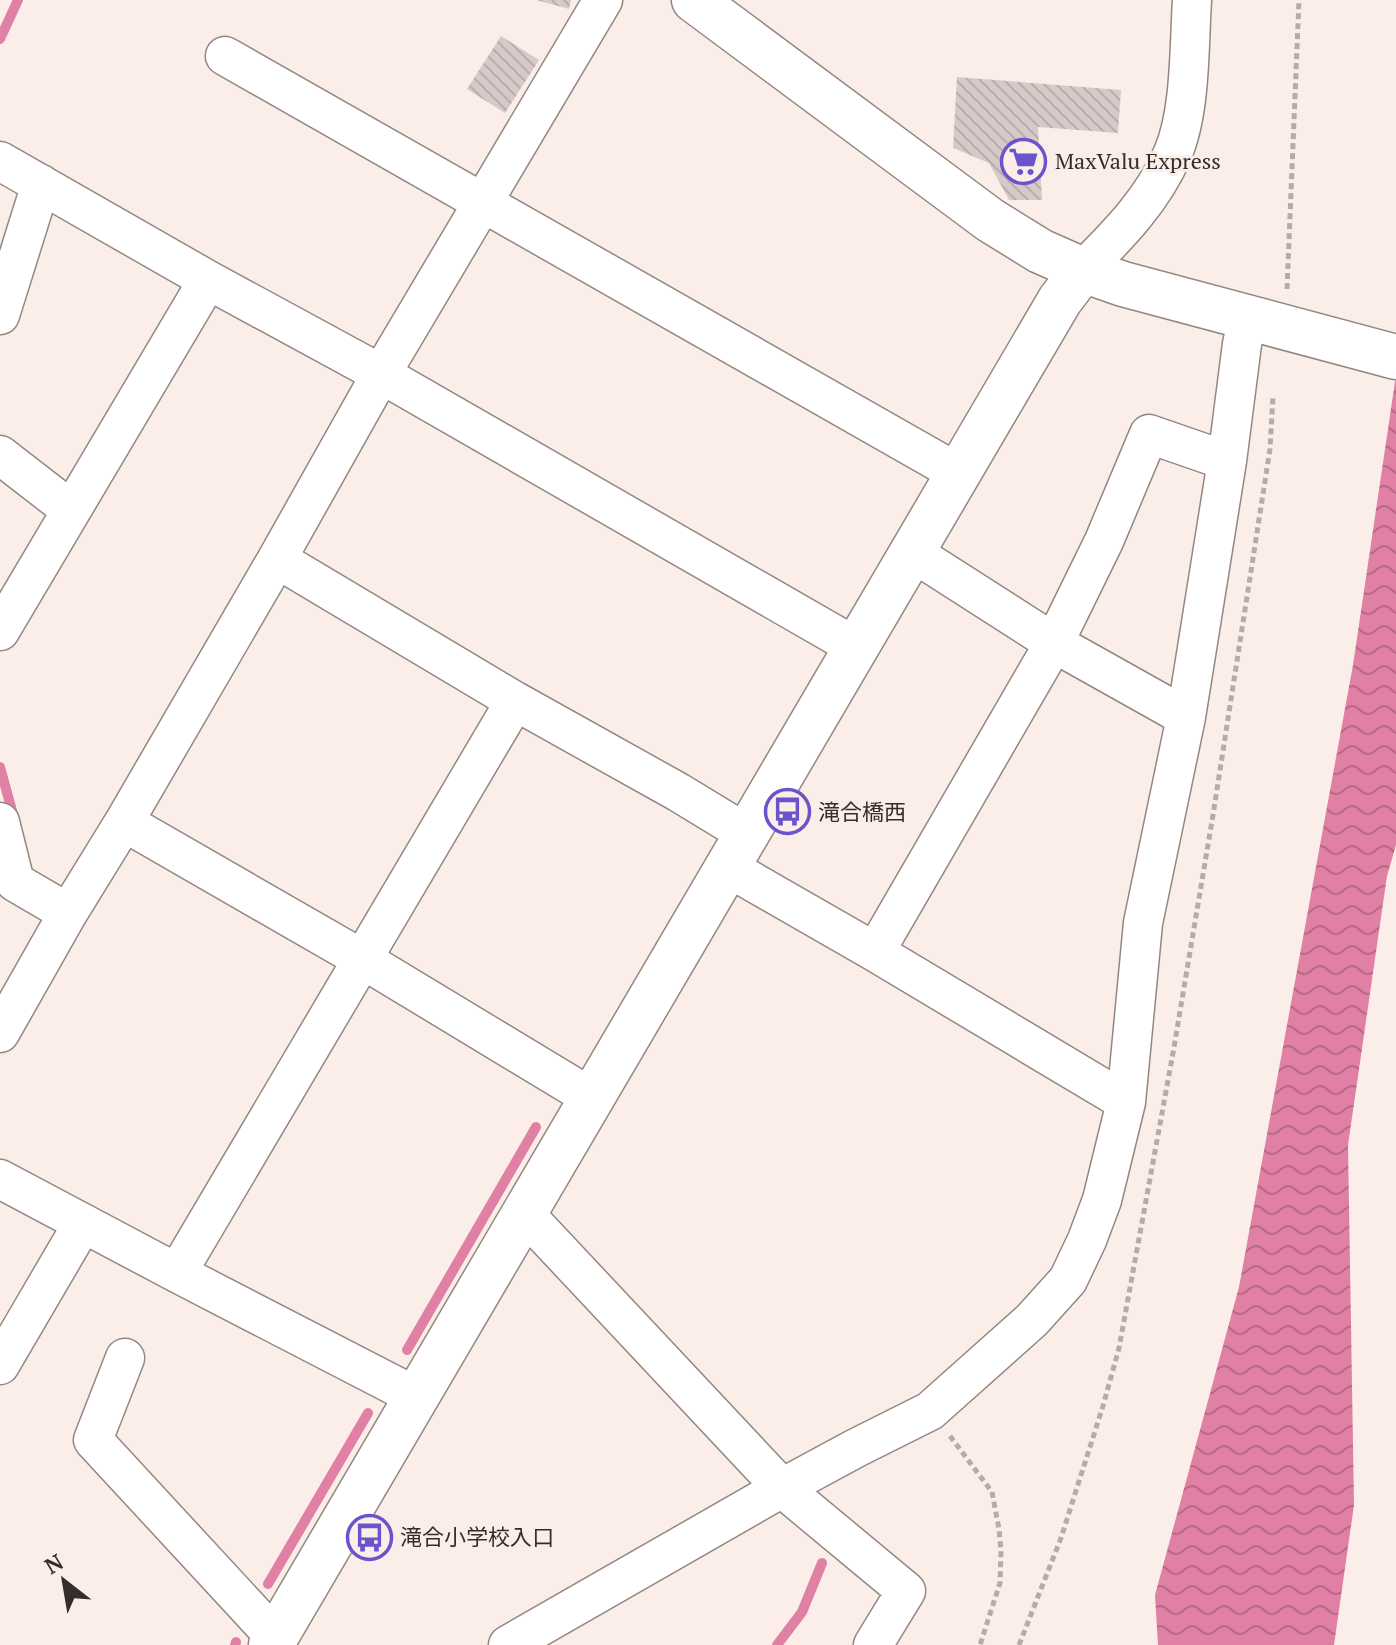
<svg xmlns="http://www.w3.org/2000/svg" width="1396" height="1645" font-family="'PT Serif','Noto Sans JP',serif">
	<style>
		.water { fill: url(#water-waves) }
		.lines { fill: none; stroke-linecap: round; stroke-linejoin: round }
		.stream { stroke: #e080a4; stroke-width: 10 }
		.building { fill: url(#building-back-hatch) }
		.minor-casing { stroke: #948782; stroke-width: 41 }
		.tertiary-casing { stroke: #948782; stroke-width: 47 }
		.path { stroke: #b5aba7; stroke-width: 5; stroke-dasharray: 6 4; stroke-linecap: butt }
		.minor { stroke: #fff; stroke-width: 38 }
		.tertiary { stroke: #fff; stroke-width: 44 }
		.labels { text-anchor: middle; stroke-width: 6; stroke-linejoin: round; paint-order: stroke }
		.poi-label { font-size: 22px; fill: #332e2c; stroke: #fbeee8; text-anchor: start }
	</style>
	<defs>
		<pattern id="water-waves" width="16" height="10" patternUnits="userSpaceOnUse" patternTransform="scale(2)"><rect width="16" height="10" fill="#e080a4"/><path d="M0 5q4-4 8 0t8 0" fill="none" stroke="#b66986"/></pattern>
		<pattern id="building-back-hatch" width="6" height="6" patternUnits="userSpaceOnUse" patternTransform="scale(2)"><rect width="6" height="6" fill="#d8c9c9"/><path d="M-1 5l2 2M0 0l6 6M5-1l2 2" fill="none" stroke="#baadad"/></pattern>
	</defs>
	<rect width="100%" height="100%" fill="#fbeee8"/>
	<!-- water -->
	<path class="water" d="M1396,375V845L1387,876L1348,1145L1354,1505L1334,1645H1158L1155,1595L1239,1287L1353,665Z"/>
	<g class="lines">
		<!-- stream -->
		<path class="stream" d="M0,39L18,0
			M0,767L14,818
			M407,1350L536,1127
			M268,1584L368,1413
			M235,1645L236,1642
			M777,1645L802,1612L822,1563"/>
	</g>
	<!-- building -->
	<path class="building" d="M536,0H571L569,9Z
		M501,36L539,60L505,113L467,89Z
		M957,77L1121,90L1118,133L1038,127L1042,200H1009L989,163L953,148Z"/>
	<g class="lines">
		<defs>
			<path id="minor" d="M225,56L958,473
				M0,161L208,280L381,374L856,647
				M1083,270C1118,235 1153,200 1173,153C1191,110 1189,47 1192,0
				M0,315L41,184
				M0,455L71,510
				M912,552L1054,643L1186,717
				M277,559L515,701L678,792L747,834
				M0,631L208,280
				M0,822L15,882L68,913L0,1033
				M124,822L362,959L592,1098
				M727,867L875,952L1126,1102
				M68,913L124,822L277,559L381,374L603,0
				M875,952L1054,643L1104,541L1149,434L1227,461
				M0,1179L177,1273L417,1397
				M524,1213L782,1488L906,1591L873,1645
				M177,1273L515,701
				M125,1358L93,1440L276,1638
				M0,1365L83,1223
				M508,1645L782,1488L856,1448L930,1411L1032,1320L1068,1280L1087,1240L1102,1200L1126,1102L1143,923L1186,717L1227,461L1242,344L1248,318"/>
			<path id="tertiary" d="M694,0L990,220L1040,251L1083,270L1123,284L1396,357
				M271,1645L1060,300L1083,270"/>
		</defs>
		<!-- minor casing -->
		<use href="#minor" class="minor-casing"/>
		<!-- tertiary casing -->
		<use href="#tertiary" class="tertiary-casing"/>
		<!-- path -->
		<path class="path" d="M1287,289L1299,0
			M950,1436L992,1492L999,1529L1001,1551L1000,1583L980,1645
			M1019,1645L1061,1538L1103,1406L1119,1348L1173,1053L1213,815L1270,449L1273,397"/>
		<!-- minor -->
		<use href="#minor" class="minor"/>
		<!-- tertiary -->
		<use href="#tertiary" class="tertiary"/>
	</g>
	<!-- icons -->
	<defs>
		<symbol id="supermarket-ring" viewBox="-11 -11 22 22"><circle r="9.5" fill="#fbeee8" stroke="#6b53cc" stroke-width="1.5"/><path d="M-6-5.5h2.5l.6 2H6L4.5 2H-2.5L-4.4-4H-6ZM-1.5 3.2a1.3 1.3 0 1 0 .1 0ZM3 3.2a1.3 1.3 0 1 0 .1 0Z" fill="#6b53cc"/></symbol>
		<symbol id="bus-ring" viewBox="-11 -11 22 22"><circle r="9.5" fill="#fbeee8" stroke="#6b53cc" stroke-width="1.5"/><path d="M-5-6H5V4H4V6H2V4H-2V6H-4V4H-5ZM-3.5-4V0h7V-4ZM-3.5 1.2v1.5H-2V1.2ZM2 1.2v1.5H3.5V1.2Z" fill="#6b53cc"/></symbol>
	</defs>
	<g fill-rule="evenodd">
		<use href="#supermarket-ring" x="998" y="136" width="51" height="51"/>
		<use href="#bus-ring" x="762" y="786" width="51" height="51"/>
		<use href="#bus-ring" x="344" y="1512" width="51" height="51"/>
	</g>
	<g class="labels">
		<!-- poi labels -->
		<g class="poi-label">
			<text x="1055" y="169">MaxValu Express</text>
			<text x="818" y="820">滝合橋西</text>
			<text x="400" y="1545">滝合小学校入口</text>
		</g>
	</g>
	<!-- north arrow -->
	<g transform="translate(64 1581) rotate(329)" stroke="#fbeee8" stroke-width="6" paint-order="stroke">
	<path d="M0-6L14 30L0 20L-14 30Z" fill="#332e2c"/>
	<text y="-12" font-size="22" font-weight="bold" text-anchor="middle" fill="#332e2c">N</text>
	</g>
</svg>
